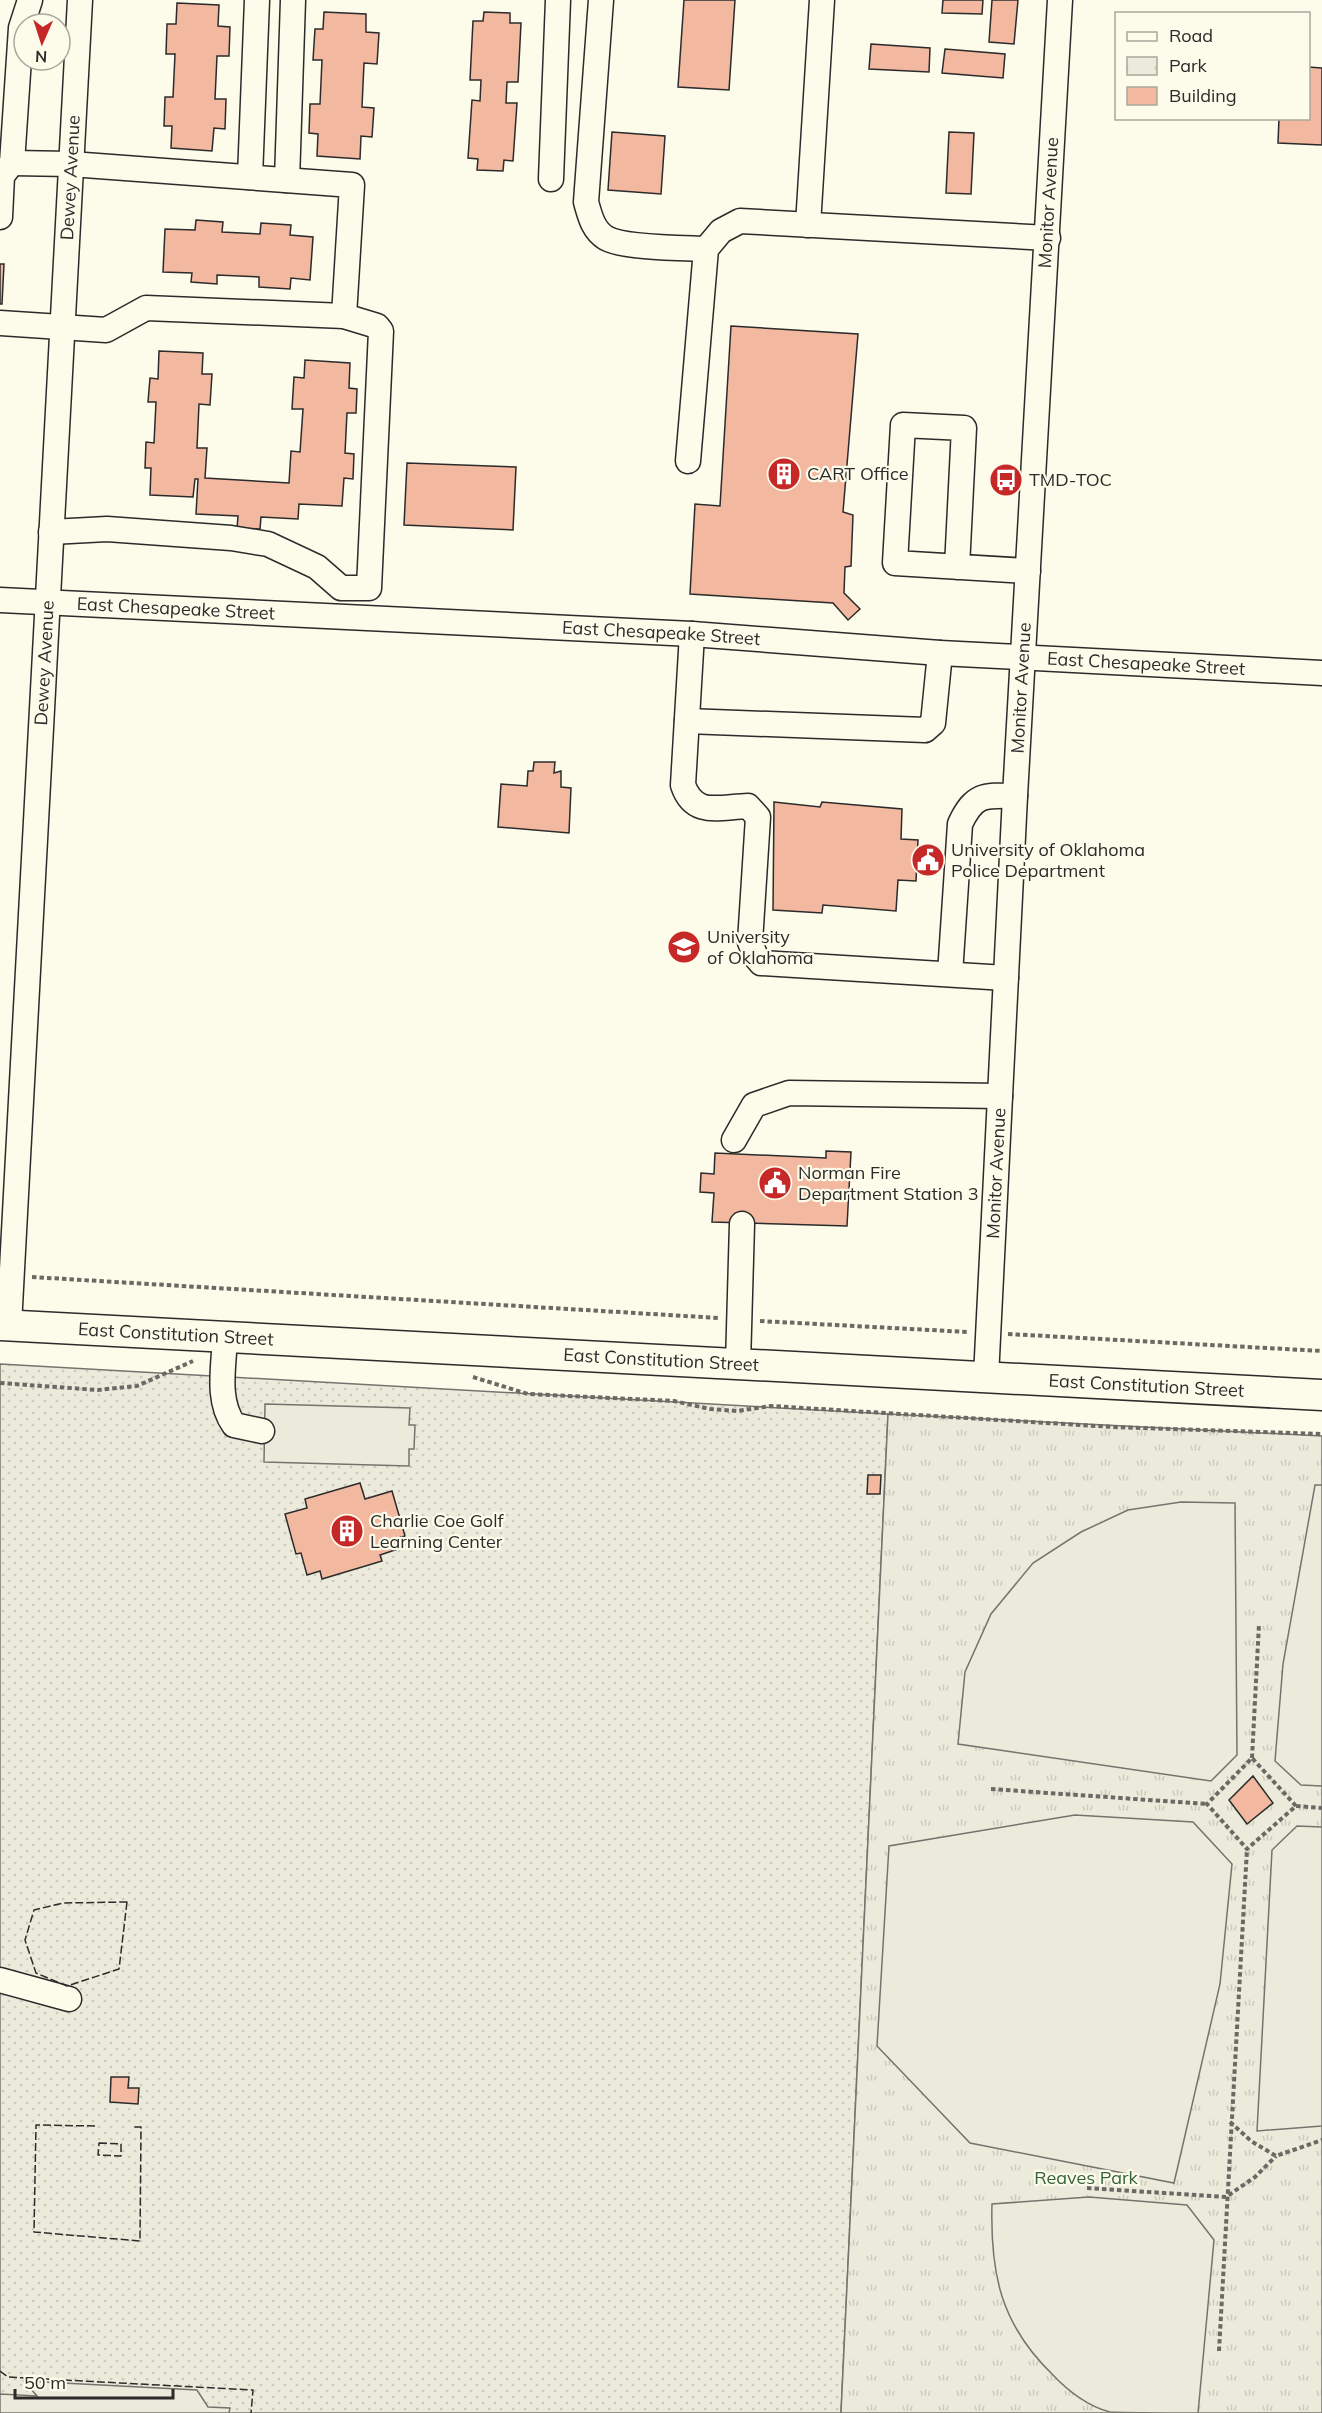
<svg xmlns="http://www.w3.org/2000/svg" width="1322" height="2413" font-family="Mulish,sans-serif">
	<style>
		.grass { fill: url(#grass-dots); stroke: #74746e; stroke-width: 1.5 }
		.park { fill: url(#park-tufts); stroke: #74746e; stroke-width: 1.5 }
		.garden { fill: #ecebdb; stroke: #74746e; stroke-width: 1.5 }
		.parking { fill: #eceadb; stroke: #74746e; stroke-width: 1.5 }
		.building { fill: #f2b8a0; stroke: #2b2b2b; stroke-width: 1.5 }
		.lines { fill: none; stroke-linecap: round; stroke-linejoin: round }
		.minor-casing { stroke: #2b2b2b; stroke-width: 27 }
		.major-casing { stroke: #2b2b2b; stroke-width: 33 }
		.path { stroke: #6a6964; stroke-width: 4; stroke-dasharray: 4.5 3; stroke-linecap: butt }
		.minor { stroke: #fdfbea; stroke-width: 24 }
		.major { stroke: #fdfbea; stroke-width: 30 }
		.fence { stroke: #2b2b2b; stroke-width: 1.5; stroke-dasharray: 8 3; stroke-linecap: butt }
		.labels { text-anchor: middle; stroke-width: 4.5; stroke-linejoin: round; paint-order: stroke }
		.street-label { font-size: 18px; fill: #2b2b2b; stroke: #fdfbea }
		.poi-label { font-size: 18px; fill: #2b2b2b; stroke: #fdfbea; text-anchor: start }
		.park-label { font-size: 18px; fill: #34623c; stroke: #fdfbea }
	</style>
	<defs>
		<pattern id="grass-dots" width="8" height="8" patternUnits="userSpaceOnUse" patternTransform="scale(1.5)"><rect width="8" height="8" fill="#ecebdb"/><path d="M2 2h.1M6 6h.1" fill="none" stroke="#cbcabc" stroke-width="1.8" stroke-linecap="round"/></pattern>
		<pattern id="park-tufts" width="24" height="20" patternUnits="userSpaceOnUse" patternTransform="scale(1.5)"><rect width="24" height="20" fill="#ecebdb"/><path d="M3 7l-1-3M5 7V3M7 7l1-3M15 17l-1-3M17 17v-4M19 17l1-3" fill="none" stroke="#cbcabc"/></pattern>
	</defs>
	<rect width="100%" height="100%" fill="#fdfbea"/>
	<!-- grass -->
	<path class="grass" d="M0,1364L888,1414L841,2413H0Z"/>
	<!-- park -->
	<path class="park" d="M888,1414L1322,1436V2413H841Z"/>
	<!-- garden -->
	<path class="garden" d="M1315,1485H1322V1786L1301,1785L1275,1761L1283,1664Z
		M1181,1502L1235,1503L1237,1755L1211,1781L958,1744L965,1672L991,1614L1033,1563L1081,1532L1128,1510Z
		M1075,1815L1193,1822L1232,1864L1220,1984L1174,2183L970,2143L877,2046L889,1846Z
		M1297,1826L1322,1827V2126L1257,2131L1272,1850Z
		M1089,2197L1187,2205L1214,2240L1198,2413C1177,2413 1128,2413 1110,2412C1089,2407 1068,2391 1053,2375C1001,2325 990,2274 992,2204Z"/>
	<!-- parking -->
	<path class="parking" d="M265,1404L410,1408L409,1425H415L414,1449H409V1466L264,1462Z
		M24,2381L197,2390L208,2407L230,2408L229,2413H0V2394L37,2396Z"/>
	<!-- building -->
	<path class="building" d="M684,0H735L729,90L678,87Z
		M943,0H983L982,14L942,13Z
		M992,0H1018L1014,44L989,42Z
		M177,3L219,5L218,26L230,27L229,56H217L215,99H226L225,129L214,128L212,151L171,148L172,126H164L165,97H173L175,54H166L167,24H176Z
		M324,12L366,14V32L379,33L377,64L364,63L362,107L374,108L372,137L361,136L360,159L317,156L318,134L309,133L310,104H320L322,60H313L315,29H323Z
		M484,12L510,13V23H521L518,82H507L506,103H517L513,161L504,160L503,171L477,170L478,159L468,158L472,100L480,101L481,80H470L473,21H483Z
		M871,44L930,48L929,72L869,69Z
		M945,49L1005,54L1003,78L942,73Z
		M1308,67L1322,68V145L1278,143L1279,118H1308Z
		M612,132L665,136L661,194L608,190Z
		M949,132L974,133L971,194L946,193Z
		M196,220L223,222L222,232L260,234L261,223L291,225L290,235L313,237L310,280L291,278L290,289L259,287V277L217,275V284L191,282L192,273L163,272L165,229L195,230Z
		M0,264H4L2,304H0Z
		M731,326L858,334L843,512L853,515L851,566L845,567L844,593L860,609L848,620L833,603L690,594L695,504L720,506Z
		M159,351L203,353L202,374H212L210,405L199,404L197,448H207L205,478L289,483L291,451L300,452L303,409H292L294,377L304,378L305,360L350,363L349,388L357,389L356,413H347L345,453L354,454L353,479L344,478L342,506L299,504L298,519L261,517L260,529L237,528L238,516L196,514L198,479H195L193,497L150,495L151,468H145L146,442L154,443L156,402H148L150,378L158,379Z
		M407,463L516,467L513,530L404,525Z
		M534,762H555L554,773L561,771V787L571,788L569,833L498,827L501,784L527,786L528,771H533Z
		M774,802L820,807L822,802L902,809L901,839L918,840L916,881L898,880L896,911L823,905L822,913L773,910Z
		M826,1151L851,1152L847,1226L712,1222L714,1193L700,1192L701,1173L714,1174L715,1153L826,1158Z
		M868,1475H881L880,1494H867Z
		M360,1483L365,1499L392,1491L405,1536L395,1539L398,1549L380,1555L382,1561L322,1579L320,1571L307,1575L301,1553L296,1554L285,1514L307,1508L305,1499Z
		M1253,1776L1273,1803L1247,1824L1229,1800Z
		M111,2077H129L128,2088H139L138,2104L110,2102Z"/>
	<g class="lines">
		<defs>
			<g id="minor">
				<path d="M30,0L21,28L12,163L71,164L352,185L344,316"/>
				<path d="M601,0L586,202C590,216 593,230 606,238C623,248 684,248 706,249"/>
				<path d="M250,177L257,0"/>
				<path d="M551,179L558,0"/>
				<path d="M287,180L293,0"/>
				<path d="M0,217L2,176L12,163"/>
				<path d="M808,225L822,0"/>
				<path d="M0,323L106,330L146,308L344,316L377,326L381,331L369,588H341L317,567L268,544L231,538L107,529L51,532"/>
				<path d="M688,461L706,249L721,231L740,221L1048,238"/>
				<path d="M957,567L964,428L903,425L895,563L1028,571"/>
				<path id="s1" d="M0,600L692,634L940,653L1322,673"/>
				<path d="M692,634L683,785C694,817 718,807 748,806L758,817L750,942L756,957L761,963L1006,978"/>
				<path d="M687,721L925,730L933,723L940,653"/>
				<path d="M950,974L960,824C974,794 984,795 1015,796"/>
				<path d="M734,1140L754,1105L789,1093L1000,1096"/>
				<path id="s2" d="M9,1325L80,0"/>
				<path d="M225,1337C224,1366 216,1400 234,1425L262,1431"/>
				<path d="M738,1364L742,1224"/>
				<path id="s3" d="M986,1377L1015,796L1060,0"/>
				<path d="M0,1980L69,1999"/>
			</g>
			<g id="major">
				<path id="s4" d="M0,1325L1322,1395"/>
			</g>
		</defs>
		<!-- minor casing -->
		<use href="#minor" class="minor-casing"/>
		<!-- major casing -->
		<use href="#major" class="major-casing"/>
		<!-- path -->
		<path class="path" d="M32,1277L719,1318
			M760,1321L968,1332
			M1008,1334L1322,1351
			M473,1377L528,1394L674,1401L710,1409L737,1411L771,1406L1113,1427L1322,1434
			M0,1383L98,1390L137,1386L193,1361
			M1252,1758L1259,1624
			M991,1789L1207,1804
			M1296,1806L1252,1758L1207,1804L1247,1849L1296,1806L1322,1808
			M1230,2122L1251,2141L1276,2156L1322,2140
			M1087,2188L1226,2197L1255,2177L1276,2156
			M1219,2351L1247,1849"/>
		<!-- minor -->
		<use href="#minor" class="minor"/>
		<!-- major -->
		<use href="#major" class="major"/>
		<!-- fence -->
		<path class="fence" d="M127,1902L119,1969L67,1986L36,1973L25,1940L34,1910L63,1903Z
			M95,2126L36,2125L34,2232L140,2241L141,2127H132
			M99,2143L121,2144V2156L98,2155Z
			M0,2371L8,2377L253,2390L251,2413"/>
	</g>
	<!-- icons -->
	<defs>
		<symbol id="building-disc" viewBox="-11 -11 22 22"><circle r="9.5" fill="#c62828" stroke="#fdfbea"/><path d="M-4-6H4V6H1V3H-1V6H-4ZM-2.5-4.3h1.7v1.8h-1.7ZM.8-4.3h1.7v1.8H.8ZM-2.5-1h1.7V.8h-1.7ZM.8-1h1.7V.8H.8Z" fill="#fff"/></symbol>
		<symbol id="bus-disc" viewBox="-11 -11 22 22"><circle r="9.5" fill="#c62828" stroke="#fdfbea"/><path d="M-5-6H5V4H4V6H2V4H-2V6H-4V4H-5ZM-3.5-4V0h7V-4ZM-3.5 1.2v1.5H-2V1.2ZM2 1.2v1.5H3.5V1.2Z" fill="#fff"/></symbol>
		<symbol id="civic-disc" viewBox="-11 -11 22 22"><circle r="9.5" fill="#c62828" stroke="#fdfbea"/><path d="M-.6-6.5H3V-4.5H.6V-3L4-1V1h2V6H-6V1h2V-1L-.6-3ZM-1.2 2.5V6h2.4V2.5Z" fill="#fff"/></symbol>
		<symbol id="university-disc" viewBox="-11 -11 22 22"><circle r="9.5" fill="#c62828" stroke="#fdfbea"/><path d="M0-5L7-2L0 1L-7-2ZM-4 1L0 2.5L4 1V4Q0 6-4 4Z" fill="#fff"/></symbol>
	</defs>
	<g fill-rule="evenodd">
		<use href="#building-disc" x="765" y="455" width="38" height="38"/>
		<use href="#bus-disc" x="987" y="461" width="38" height="38"/>
		<use href="#civic-disc" x="909" y="841" width="38" height="38"/>
		<use href="#university-disc" x="665" y="928" width="38" height="38"/>
		<use href="#civic-disc" x="756" y="1164" width="38" height="38"/>
		<use href="#building-disc" x="328" y="1512" width="38" height="38"/>
	</g>
	<g class="labels">
		<!-- street labels -->
		<g class="street-label">
			<text dy="6" stroke="none"><textPath href="#s2" startOffset="1149">Dewey Avenue</textPath></text>
			<text dy="6" stroke="none"><textPath href="#s3" startOffset="1176">Monitor Avenue</textPath></text>
			<text dy="6" stroke="none"><textPath href="#s1" startOffset="176">East Chesapeake Street</textPath></text>
			<text dy="6" stroke="none"><textPath href="#s1" startOffset="662">East Chesapeake Street</textPath></text>
			<text dy="6" stroke="none"><textPath href="#s2" startOffset="663">Dewey Avenue</textPath></text>
			<text dy="6" stroke="none"><textPath href="#s1" startOffset="1148">East Chesapeake Street</textPath></text>
			<text dy="6" stroke="none"><textPath href="#s3" startOffset="690">Monitor Avenue</textPath></text>
			<text dy="6" stroke="none"><textPath href="#s3" startOffset="204">Monitor Avenue</textPath></text>
			<text dy="6" stroke="none"><textPath href="#s4" startOffset="176">East Constitution Street</textPath></text>
			<text dy="6" stroke="none"><textPath href="#s4" startOffset="662">East Constitution Street</textPath></text>
			<text dy="6" stroke="none"><textPath href="#s4" startOffset="1148">East Constitution Street</textPath></text>
		</g>
		<!-- poi labels -->
		<g class="poi-label">
			<text x="807" y="480">CART Office</text>
			<text x="1029" y="486">TMD-TOC</text>
			<text x="951" y="856">University of Oklahoma<tspan x="951" dy="21">Police Department</tspan></text>
			<text x="707" y="943">University<tspan x="707" dy="21">of Oklahoma</tspan></text>
			<text x="798" y="1179">Norman Fire<tspan x="798" dy="21">Department Station 3</tspan></text>
			<text x="370" y="1527">Charlie Coe Golf<tspan x="370" dy="21">Learning Center</tspan></text>
		</g>
		<!-- park labels -->
		<g class="park-label">
			<text x="1086" y="2184">Reaves Park</text>
		</g>
	</g>
	<!-- legend -->
	<rect x="1115" y="12" width="195" height="108" fill="#fdfbea" stroke="#a9a89e" stroke-width="1.5"/>
	<rect x="1127" y="32" width="30" height="9" fill="#fdfbea" stroke="#a9a89e" stroke-width="1.5"/>
	<text x="1169" y="42" font-size="18" fill="#2b2b2b">Road</text>
	<rect x="1127" y="57" width="30" height="18" fill="url(#park-tufts)" stroke="#a9a89e" stroke-width="1.5"/>
	<text x="1169" y="72" font-size="18" fill="#2b2b2b">Park</text>
	<rect x="1127" y="87" width="30" height="18" fill="#f2b8a0" stroke="#a9a89e" stroke-width="1.5"/>
	<text x="1169" y="102" font-size="18" fill="#2b2b2b">Building</text>
	<!-- north arrow -->
	<g transform="translate(42 42) rotate(183)"><circle r="28" fill="#fdfbea" stroke="#a9a89e" stroke-width="1.5"/>
	<path d="M0-4.5L10 22L0 15L-10 22Z" fill="#c62828"/>
	<text y="-9" font-size="16" font-weight="bold" text-anchor="middle" fill="#2b2b2b">N</text>
	</g>
	<!-- scale -->
	<path d="M15 2389v9h158v-9" fill="none" stroke="#2b2b2b" stroke-width="3"/>
	<text x="24" y="2389" font-size="18" fill="#2b2b2b" stroke="#fdfbea" stroke-width="4.5" paint-order="stroke">50 m</text>
</svg>
